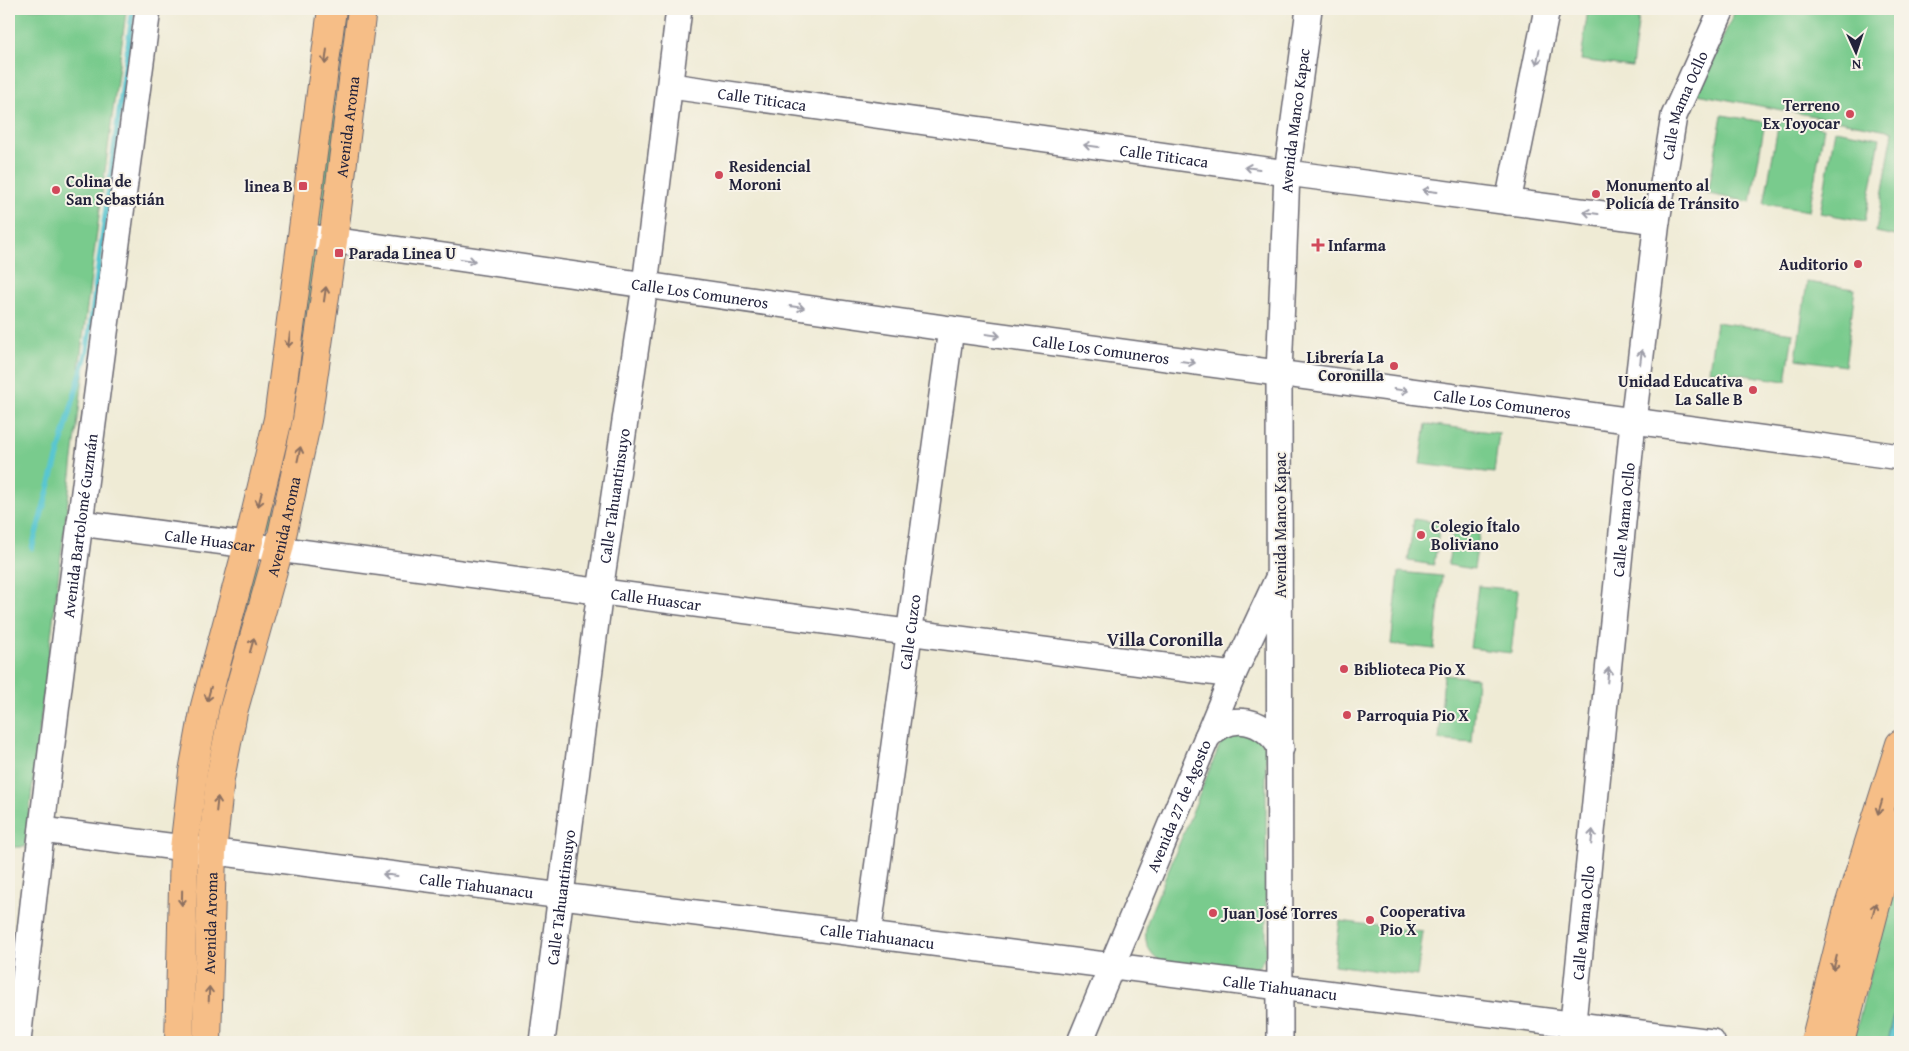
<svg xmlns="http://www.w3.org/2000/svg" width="1909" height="1051" font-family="'Gentium Book Plus',serif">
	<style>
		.green { fill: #79cb8d; stroke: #4e7664 }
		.water { fill: #59c6d1; stroke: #3e7486 }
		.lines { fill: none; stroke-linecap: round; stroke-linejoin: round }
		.stream { stroke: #59c6d1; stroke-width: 5.5 }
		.minor-casing { stroke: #6a6871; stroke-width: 28 }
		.major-casing { stroke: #6a6871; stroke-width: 30 }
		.minor { stroke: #fff; stroke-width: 25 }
		.major { stroke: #f6be87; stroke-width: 28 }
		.oneway { stroke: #8c7061 }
		.oneway2 { stroke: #9c9ca7 }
		.poi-dot { fill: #d1495b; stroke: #f7f3e8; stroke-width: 2 }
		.labels { text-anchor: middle; stroke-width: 4; stroke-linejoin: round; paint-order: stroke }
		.street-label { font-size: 16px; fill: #22223b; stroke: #f7f3e8 }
		.poi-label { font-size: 16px; font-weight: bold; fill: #22223b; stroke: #f7f3e8; text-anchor: start }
		.neighbourhood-label { font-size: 18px; font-weight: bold; fill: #22223b; stroke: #f7f3e8 }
	</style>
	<rect width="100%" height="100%" fill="#f7f3e8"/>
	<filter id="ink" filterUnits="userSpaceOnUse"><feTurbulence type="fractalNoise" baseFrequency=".02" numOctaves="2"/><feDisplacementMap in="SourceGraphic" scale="10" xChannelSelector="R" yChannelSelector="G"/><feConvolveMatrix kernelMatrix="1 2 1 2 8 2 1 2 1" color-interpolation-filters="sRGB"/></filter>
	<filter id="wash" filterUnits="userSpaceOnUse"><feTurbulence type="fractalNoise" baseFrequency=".0096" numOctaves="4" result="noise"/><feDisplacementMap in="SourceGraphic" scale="20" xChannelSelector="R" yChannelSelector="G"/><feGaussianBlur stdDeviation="1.12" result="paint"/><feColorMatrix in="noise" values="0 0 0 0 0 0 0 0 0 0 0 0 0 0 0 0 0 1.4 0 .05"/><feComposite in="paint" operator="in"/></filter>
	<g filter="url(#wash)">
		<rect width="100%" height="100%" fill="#efebd5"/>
		<!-- green -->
		<path class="green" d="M9,9H126V12L79,368L85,362L25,847H9Z
			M343,9H352L324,226L316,225Z
			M1588,9H1640L1632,67L1581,60Z
			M1736,9H1900V237L1876,232L1893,131L1697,94Z
			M1722,115L1765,122L1751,202L1708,194Z
			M1779,121L1824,128L1809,211L1764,204Z
			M1835,130L1880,138L1865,221L1820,213Z
			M310,251H320L299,400L272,527L264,526Z
			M1807,282L1855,289L1845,366L1796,359Z
			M1716,322L1793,333L1786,381L1709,370Z
			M1426,424L1499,433L1494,473L1420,464Z
			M1414,519L1440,523L1434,565L1408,561Z
			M1454,524L1480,528L1474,569L1448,565Z
			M254,563L263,564L204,840L194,838L213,721Z
			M1399,572L1442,576L1434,649L1391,644Z
			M1478,586L1518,590L1511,653L1470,648Z
			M1444,675L1477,678L1472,743L1439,740Z
			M1248,729L1266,746V954C1261,966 1256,970 1244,973L1163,963C1145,951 1142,937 1149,917L1219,747L1224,737Z
			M1900,859V989L1888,1042H1853Z
			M1340,921L1423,932L1417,976L1334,965Z"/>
		<!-- water -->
		<path class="water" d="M1900,989V1042H1888Z"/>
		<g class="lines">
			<!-- stream -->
			<path class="stream" d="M32,548L87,351L133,9"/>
		</g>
	</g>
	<g filter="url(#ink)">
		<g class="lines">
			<defs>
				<g id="minor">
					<path id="s1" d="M671,86L1287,173L1657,221"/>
					<path d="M1508,202L1547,9"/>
					<path id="s2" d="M304,236L951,329L1900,457"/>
					<path id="s3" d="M80,523L1233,675"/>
					<path d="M1207,737C1232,711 1263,719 1281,748"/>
					<path id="s4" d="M42,830L1712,1042"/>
					<path id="s5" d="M868,935L951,329"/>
					<path id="s6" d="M18,1042C54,697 103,353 148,9"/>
					<path id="s7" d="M542,1042L600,591L645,285L679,9"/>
					<path id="s8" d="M1080,1042L1233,675L1278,578"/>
					<path id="s9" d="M1280,1042L1279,374L1287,173L1309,9"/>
					<path id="s10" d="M1571,1042L1633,422L1657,221L1674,116L1722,9"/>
				</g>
				<g id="major">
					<path d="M179,1042L184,849L193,772L205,706L248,545L278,419L332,9"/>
					<path id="s11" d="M207,1042L212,852L220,779L233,712L279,549L307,420L333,241L362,9"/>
					<path d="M1815,1042L1849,906L1900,744"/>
					<path d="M1840,1042L1882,882L1900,824"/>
				</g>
			</defs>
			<!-- minor casing -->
			<use href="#minor" class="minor-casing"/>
			<!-- major casing -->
			<use href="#major" class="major-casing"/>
			<!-- minor -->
			<use href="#minor" class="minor"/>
			<!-- major -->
			<use href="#major" class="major"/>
		</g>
		<!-- one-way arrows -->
		<defs><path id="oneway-shaft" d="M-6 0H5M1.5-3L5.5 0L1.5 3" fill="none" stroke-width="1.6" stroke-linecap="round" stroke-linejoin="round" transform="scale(1.25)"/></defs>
		<g class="oneway">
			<use href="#oneway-shaft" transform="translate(326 57) rotate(97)"/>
			<use href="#oneway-shaft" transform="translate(325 294) rotate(-82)"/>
			<use href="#oneway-shaft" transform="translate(289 340) rotate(98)"/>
			<use href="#oneway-shaft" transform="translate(299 454) rotate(-78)"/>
			<use href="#oneway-shaft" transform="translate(260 499) rotate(104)"/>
			<use href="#oneway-shaft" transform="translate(252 645) rotate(-74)"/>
			<use href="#oneway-shaft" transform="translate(209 694) rotate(105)"/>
			<use href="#oneway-shaft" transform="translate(217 804) rotate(-84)"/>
			<use href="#oneway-shaft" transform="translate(1880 807) rotate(107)"/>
			<use href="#oneway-shaft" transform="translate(182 898) rotate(91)"/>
			<use href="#oneway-shaft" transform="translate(1874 910) rotate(-75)"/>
			<use href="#oneway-shaft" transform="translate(1835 963) rotate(104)"/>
			<use href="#oneway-shaft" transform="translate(209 994) rotate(-88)"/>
		</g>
		<g class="oneway2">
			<use href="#oneway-shaft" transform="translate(1538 57) rotate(101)"/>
			<use href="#oneway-shaft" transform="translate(1091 146) rotate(-172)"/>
			<use href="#oneway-shaft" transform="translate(1252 168) rotate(-172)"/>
			<use href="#oneway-shaft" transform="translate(1430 191) rotate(-173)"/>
			<use href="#oneway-shaft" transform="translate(1591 213) rotate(-172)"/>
			<use href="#oneway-shaft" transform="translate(468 260) rotate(8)"/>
			<use href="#oneway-shaft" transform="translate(797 307) rotate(8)"/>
			<use href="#oneway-shaft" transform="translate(993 335) rotate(8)"/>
			<use href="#oneway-shaft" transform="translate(1641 357) rotate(-83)"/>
			<use href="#oneway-shaft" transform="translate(1188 362) rotate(8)"/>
			<use href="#oneway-shaft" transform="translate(1401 390) rotate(8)"/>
			<use href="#oneway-shaft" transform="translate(1608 675) rotate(-84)"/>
			<use href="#oneway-shaft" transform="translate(1592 837) rotate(-84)"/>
			<use href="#oneway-shaft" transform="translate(390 875) rotate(-173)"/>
		</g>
	</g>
	<!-- markers -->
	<g class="poi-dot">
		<circle cx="1850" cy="114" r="5"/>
		<circle cx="719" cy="175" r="5"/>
		<rect x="298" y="181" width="10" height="10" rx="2.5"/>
		<circle cx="56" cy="190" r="5"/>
		<circle cx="1596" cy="194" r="5"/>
		<path d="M1315.5 237.5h5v5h5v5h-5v5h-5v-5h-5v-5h5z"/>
		<rect x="334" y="248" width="10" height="10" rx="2.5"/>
		<circle cx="1858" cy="264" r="5"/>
		<circle cx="1394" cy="366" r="5"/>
		<circle cx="1753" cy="390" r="5"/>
		<circle cx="1421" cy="535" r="5"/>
		<circle cx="1344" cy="669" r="5"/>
		<circle cx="1347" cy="715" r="5"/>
		<circle cx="1213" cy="913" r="5"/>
		<circle cx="1370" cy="920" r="5"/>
	</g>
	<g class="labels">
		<!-- street labels -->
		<g class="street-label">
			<text dy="6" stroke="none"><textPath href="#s1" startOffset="92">Calle Titicaca</textPath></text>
			<text dy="6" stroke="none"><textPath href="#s10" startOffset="945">Calle Mama Ocllo</textPath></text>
			<text dy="6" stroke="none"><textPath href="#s9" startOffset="922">Avenida Manco Kapac</textPath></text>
			<text dy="6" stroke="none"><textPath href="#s11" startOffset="929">Avenida Aroma</textPath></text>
			<text dy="6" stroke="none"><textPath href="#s1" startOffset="498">Calle Titicaca</textPath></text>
			<text dy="6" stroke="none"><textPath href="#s2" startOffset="400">Calle Los Comuneros</textPath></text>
			<text dy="6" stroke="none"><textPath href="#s2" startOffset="805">Calle Los Comuneros</textPath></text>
			<text dy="6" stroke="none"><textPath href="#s2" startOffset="1210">Calle Los Comuneros</textPath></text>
			<text dy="6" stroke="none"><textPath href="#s7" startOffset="551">Calle Tahuantinsuyo</textPath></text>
			<text dy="6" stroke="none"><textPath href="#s10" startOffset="525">Calle Mama Ocllo</textPath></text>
			<text dy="6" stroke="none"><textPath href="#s6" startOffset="520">Avenida Bartolomé Guzmán</textPath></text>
			<text transform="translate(1280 525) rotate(-90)" y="6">Avenida Manco Kapac</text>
			<text dy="6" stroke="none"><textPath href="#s11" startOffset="524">Avenida Aroma</textPath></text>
			<text dy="6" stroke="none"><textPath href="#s3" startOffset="131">Calle Huascar</textPath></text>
			<text dy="6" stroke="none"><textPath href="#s3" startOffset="581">Calle Huascar</textPath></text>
			<text dy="6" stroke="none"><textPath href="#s5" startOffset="306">Calle Cuzco</textPath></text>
			<text dy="6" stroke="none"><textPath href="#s8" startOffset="256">Avenida 27 de Agosto</textPath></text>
			<text dy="6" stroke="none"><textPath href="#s4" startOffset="438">Calle Tiahuanacu</textPath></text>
			<text dy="6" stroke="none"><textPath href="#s7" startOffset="146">Calle Tahuantinsuyo</textPath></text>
			<text dy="6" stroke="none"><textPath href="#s11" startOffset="119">Avenida Aroma</textPath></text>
			<text dy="6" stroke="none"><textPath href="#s10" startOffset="120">Calle Mama Ocllo</textPath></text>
			<text dy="6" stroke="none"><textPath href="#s4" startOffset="842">Calle Tiahuanacu</textPath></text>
			<text dy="6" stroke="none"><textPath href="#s4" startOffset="1248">Calle Tiahuanacu</textPath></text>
		</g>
		<!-- poi labels -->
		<g class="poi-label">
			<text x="1840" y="111" text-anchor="end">Terreno<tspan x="1840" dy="18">Ex Toyocar</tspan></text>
			<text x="729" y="172">Residencial<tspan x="729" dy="18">Moroni</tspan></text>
			<text x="66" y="187">Colina de<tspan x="66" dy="18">San Sebastián</tspan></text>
			<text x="1606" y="191">Monumento al<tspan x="1606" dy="18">Policía de Tránsito</tspan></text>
			<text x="293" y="192" text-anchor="end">linea B</text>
			<text x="1328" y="251">Infarma</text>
			<text x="349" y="259">Parada Linea U</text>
			<text x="1848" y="270" text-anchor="end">Auditorio</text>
			<text x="1384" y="363" text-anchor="end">Librería La<tspan x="1384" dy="18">Coronilla</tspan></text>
			<text x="1743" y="387" text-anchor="end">Unidad Educativa<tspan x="1743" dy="18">La Salle B</tspan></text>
			<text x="1431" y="532">Colegio Ítalo<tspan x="1431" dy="18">Boliviano</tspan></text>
			<text x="1354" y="675">Biblioteca Pio X</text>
			<text x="1357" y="721">Parroquia Pio X</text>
			<text x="1380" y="917">Cooperativa<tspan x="1380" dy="18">Pio X</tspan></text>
			<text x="1223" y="919">Juan José Torres</text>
		</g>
		<!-- neighbourhood labels -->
		<g class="neighbourhood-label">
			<text x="1165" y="646">Villa Coronilla</text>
		</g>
	</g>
	<!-- margin -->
	<rect width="1909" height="1051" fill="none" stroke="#f7f3e8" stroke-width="30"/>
	<!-- north arrow -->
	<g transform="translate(1856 52) rotate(177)" stroke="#f7f3e8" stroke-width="4" paint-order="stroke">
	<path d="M0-4L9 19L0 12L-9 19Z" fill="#22223b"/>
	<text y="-8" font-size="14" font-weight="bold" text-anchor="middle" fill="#22223b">N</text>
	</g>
</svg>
